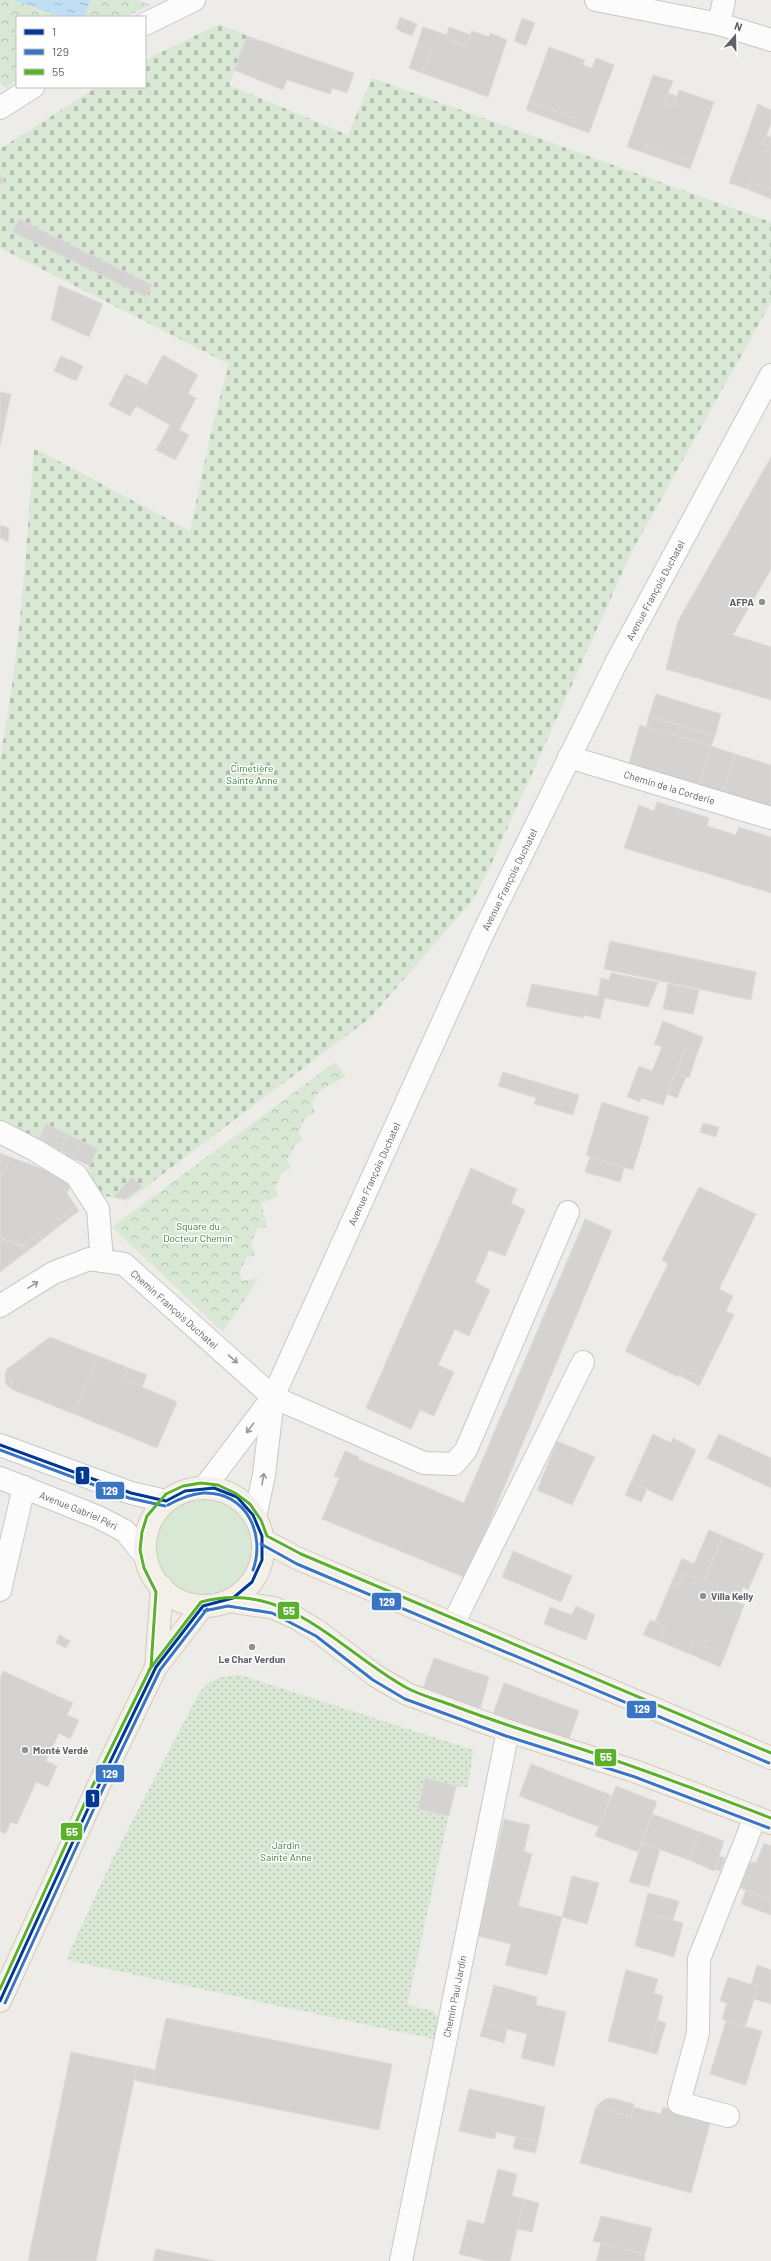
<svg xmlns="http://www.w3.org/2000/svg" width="771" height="2261" font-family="Barlow,sans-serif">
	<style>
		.grass { fill: #d8e8d5 }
		.cemetery { fill: url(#cemetery-stones) }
		.park { fill: url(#park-crowns) }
		.garden { fill: url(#garden-dots) }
		.water { fill: url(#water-ripples) }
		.building { fill: #d4d3d2; stroke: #dcdbd8 }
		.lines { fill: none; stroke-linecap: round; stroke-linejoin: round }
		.minor-casing { stroke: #c8c8c8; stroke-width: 24 }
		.major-casing { stroke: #d3cbb9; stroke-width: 24 }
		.minor { stroke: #fcfcfc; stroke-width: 22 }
		.major { stroke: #f3f0e9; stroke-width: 22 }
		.bus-1-casing { stroke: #fff; stroke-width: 6 }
		.bus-2-casing { stroke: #fff; stroke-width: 6 }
		.bus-3-casing { stroke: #fff; stroke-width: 6 }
		.bus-1 { stroke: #003893; stroke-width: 3 }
		.bus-2 { stroke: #3a75c4; stroke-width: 3 }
		.bus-3 { stroke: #5bb12b; stroke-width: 3 }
		.oneway { stroke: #95989a }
		.poi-dot { fill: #909294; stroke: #fff; stroke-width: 1.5 }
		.labels { text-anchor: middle; stroke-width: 3; stroke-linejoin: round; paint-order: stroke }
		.street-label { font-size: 10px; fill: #5e6266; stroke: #fff }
		.poi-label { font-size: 10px; font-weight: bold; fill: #5e6266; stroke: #fff; text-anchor: start }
		.park-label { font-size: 10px; fill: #3a813c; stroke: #fff }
		.line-badge { stroke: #fff; stroke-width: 1.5 }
		.badge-label { font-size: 11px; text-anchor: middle; font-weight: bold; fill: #fff }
	</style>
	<defs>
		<pattern id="cemetery-stones" width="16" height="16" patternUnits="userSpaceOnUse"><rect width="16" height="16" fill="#d8e8d5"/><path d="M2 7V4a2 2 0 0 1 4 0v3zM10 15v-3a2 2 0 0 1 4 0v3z" fill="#b2bfb1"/></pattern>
		<pattern id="park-crowns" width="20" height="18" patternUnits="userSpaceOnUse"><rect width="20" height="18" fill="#d8e8d5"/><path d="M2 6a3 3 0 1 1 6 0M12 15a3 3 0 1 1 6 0" fill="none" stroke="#b2bfb1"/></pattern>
		<pattern id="garden-dots" width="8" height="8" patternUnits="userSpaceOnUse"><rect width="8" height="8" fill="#d8e8d5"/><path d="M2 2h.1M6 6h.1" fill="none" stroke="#b2bfb1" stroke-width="1.8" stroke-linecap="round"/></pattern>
		<pattern id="water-ripples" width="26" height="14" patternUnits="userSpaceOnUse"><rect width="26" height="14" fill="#c0dff5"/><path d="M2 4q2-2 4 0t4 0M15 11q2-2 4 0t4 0" fill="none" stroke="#9fb8ca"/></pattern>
	</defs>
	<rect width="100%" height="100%" fill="#edece9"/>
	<!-- grass -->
	<path class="grass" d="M145 1547a59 59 0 1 1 118 0a59 59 0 1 1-118 0Z"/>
	<!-- cemetery -->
	<path class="cemetery" d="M219,24L248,36L229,85L348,135L372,78L771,222V302L632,551L489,869L472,901L370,1018L127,1201L89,1192L88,1164L54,1153L0,1124V758C20,657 26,551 34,448L190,531L212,428L229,364L0,248V149L97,87H145V60Z"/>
	<!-- park -->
	<path class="park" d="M0,0H137L150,5L125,17H17V80L6,88L0,83Z
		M335,1062L345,1076C331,1087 320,1085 312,1103L315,1112L305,1118L299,1132L302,1141L295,1145L287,1160L291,1168L281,1174L275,1189L279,1196L261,1203L267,1227L258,1228L251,1243L255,1255L246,1258L240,1273L242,1281L259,1278L223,1332L112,1227Z"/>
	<!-- garden -->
	<path class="garden" d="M241,1675L473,1750L468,1787L455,1786L408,2001V2005L433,2011L442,2022L438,2040L66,1960L112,1860L199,1693C213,1677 221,1676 241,1675Z"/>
	<!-- water -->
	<path class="water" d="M15,0H90L84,17H62Z"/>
	<!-- building -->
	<path class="building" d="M400,17L417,24L412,36L396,29Z
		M522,18L535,23L526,46L514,41Z
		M423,27L453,37L452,41L466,46L472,31L489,37L490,33L507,40L488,97L422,73L431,49L417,45Z
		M449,27L471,35L466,46L452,41L453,37L446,36Z
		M247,36L354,73L347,93L332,88L330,94L287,80L283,90L234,70Z
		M417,45L431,49L422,73L409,68Z
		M549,47L585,60L583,65L592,68L596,58L614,65L589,133L572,127L575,118L529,102Z
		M653,75L673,81L664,103L673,107L679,90L714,102L693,161L648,145L645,153L627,147Z
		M668,93L676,96L673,107L664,103Z
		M529,102L575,118L572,127L526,110Z
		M758,104L771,110V123L763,144L771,147V190L750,182L747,189L729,183Z
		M766,136L771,137V147L763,144Z
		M648,145L693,161L690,169L645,153Z
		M0,174L5,182L0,185Z
		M750,182L771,190V199L747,189Z
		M19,219L152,285L146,297L13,232Z
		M59,285L103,304L89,337L51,320Z
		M163,355L198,375L188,393L196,398L179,430L189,435L175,460L156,450L170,425L136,406L130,416L109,405L123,378L144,389Z
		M61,356L83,366L76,381L54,371Z
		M126,374L147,385L144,389L123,378Z
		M0,392L11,394L0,446Z
		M771,457V569L733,635L771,647V700L666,669L678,621Z
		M0,525L9,528L8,542L0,538Z
		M656,694L721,714L715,736L649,716Z
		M649,716L715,736L711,746L646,727Z
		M640,725L711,746L699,785L629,763Z
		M711,746L735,754L723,792L699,785Z
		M735,754L771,765V807L723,792Z
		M657,802L709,818L707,826L736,835L739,827L771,837V893L624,848L639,805L654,811Z
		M610,941L756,972L751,1000L604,969Z
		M611,973L658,982L648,1007L605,998L600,1019L584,1015V1018L526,1006L532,984L598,996L601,978L609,980Z
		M668,984L699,990L693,1014L663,1009Z
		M663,1021L703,1037L697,1054L685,1048L663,1105L641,1098L640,1102L627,1097L639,1066L652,1071L662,1047L654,1044Z
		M685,1048L697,1054L689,1078L676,1073Z
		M503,1072L579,1095L573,1115L534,1104L536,1098L498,1086Z
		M676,1073L686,1077L677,1098L667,1094Z
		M602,1102L649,1117L633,1170L586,1155Z
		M703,1123L719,1127L716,1137L700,1132Z
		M46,1124L67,1134L66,1138L48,1131L43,1142L39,1140Z
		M48,1131L66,1138L60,1150L43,1142Z
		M67,1134L98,1149L90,1166L73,1158L80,1143L66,1138Z
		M66,1138L80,1143L73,1158L60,1150Z
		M0,1153L10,1157L4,1175L0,1174Z
		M590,1156L624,1168L620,1182L585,1172Z
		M10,1157L62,1176L70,1187L67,1194L75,1205L64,1214L68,1219L43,1239L38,1234L22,1245L0,1238V1174L4,1175Z
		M471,1168L517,1189L511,1203L525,1210L505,1256L489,1250L475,1282L490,1290L469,1336L455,1329L438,1365L454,1372L434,1416L420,1410L411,1429L366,1408Z
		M132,1177L142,1187L125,1199L114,1197Z
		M699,1187L756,1214L719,1289L733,1296L726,1311L734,1315L703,1378L682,1369L678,1377L625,1351L668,1264L662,1260Z
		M75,1205L79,1211L68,1219L64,1214Z
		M585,1219L612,1231L466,1578L322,1519L339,1478L334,1476L345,1451L359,1457L358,1459L464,1503Z
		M38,1234L43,1239L30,1249L22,1245Z
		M0,1238L30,1249L0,1272Z
		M50,1337L98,1356L74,1414L11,1389L12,1379L5,1375L7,1369Z
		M98,1356L129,1368L124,1379L177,1402L157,1448L74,1414Z
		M129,1368L147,1375L142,1387L124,1379Z
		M682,1369L703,1378L699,1386L679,1375Z
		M5,1375L12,1379L11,1389L6,1384Z
		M653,1434L671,1443L673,1438L696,1450L672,1501L631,1482Z
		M719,1434L771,1458V1488L707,1458Z
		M557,1441L595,1457L572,1505L537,1490Z
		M631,1482L647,1489L641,1502L625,1495Z
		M709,1530L723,1536L704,1581L684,1573L678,1587L671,1584L682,1558L694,1564Z
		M723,1536L764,1554L748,1590L743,1587L737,1602L744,1605L725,1655L694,1642L690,1654L659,1641L665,1626L655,1622L671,1584L678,1587L684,1573L704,1581Z
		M513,1551L572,1576L561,1602L502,1577Z
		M576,1606L595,1615L586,1640L544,1624L550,1607L572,1615Z
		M650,1620L665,1626L659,1641L643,1635Z
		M59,1635L70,1641L66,1648L56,1643Z
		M694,1642L725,1655L720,1667L690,1654Z
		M434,1658L489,1677L480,1709L423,1688Z
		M3,1671L73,1703L67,1715L79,1720L70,1739L59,1733L46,1761L57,1766L48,1787L36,1782L17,1824L11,1822L5,1834L0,1831V1678Z
		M504,1683L579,1711L569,1739L493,1714Z
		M531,1764L611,1795L599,1827L519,1796Z
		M425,1778L456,1786L449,1816L418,1809Z
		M616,1786L657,1802L638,1852L595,1836Z
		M653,1814L700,1832L689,1860L642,1843Z
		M504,1819L530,1825L524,1851L532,1854L518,1906L562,1917L547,1975L505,1965L511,1944L478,1936Z
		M700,1832L724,1841L714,1871L689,1860Z
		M642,1843L660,1849L649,1887L629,1882Z
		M764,1843L771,1846V1900L740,1888L750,1862L756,1863Z
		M719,1856L725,1858L720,1871L714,1869Z
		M572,1876L599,1883L587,1924L562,1917Z
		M746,1890L771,1900V1915L741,1904Z
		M648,1893L679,1901L673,1920L643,1912Z
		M643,1912L683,1923L674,1957L635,1946Z
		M757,1965L771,1970V2004L754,1999L758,1987L751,1985Z
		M626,1970L658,1979L654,1993L663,1996L649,2052L608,2041Z
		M728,1977L758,1987L745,2027L722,2019L727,2003L720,2001Z
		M494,1985L537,1997L536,2005L566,2012L554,2066L521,2058L527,2034L484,2023Z
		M166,2018L392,2064L379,2130L152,2084Z
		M657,2020L666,2023L657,2054L649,2052Z
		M726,2021L762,2031L746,2085L710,2074Z
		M484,2023L507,2029L504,2043L480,2036Z
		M71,2052L137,2066L134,2080L96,2261H28Z
		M137,2066L155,2070L152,2084L134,2080Z
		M469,2089L545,2107L538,2142L496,2132L495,2139L459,2131Z
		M610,2098L634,2104L631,2117L596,2107L603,2100Z
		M596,2107L631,2117L633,2107L661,2114L663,2107L711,2120L691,2193L580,2163Z
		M516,2137L538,2142L535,2153L513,2148Z
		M498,2169L517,2174L512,2196L524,2199L510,2261H487L459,2254L468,2220L484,2224Z
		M524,2199L539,2203L532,2232L517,2229Z
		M601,2216L652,2228L645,2254L593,2241Z
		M601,2243L645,2254L644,2261H596Z
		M156,2249L215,2261H153Z"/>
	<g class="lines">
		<defs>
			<g id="minor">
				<path d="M596,0L719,24L771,40"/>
				<path d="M145,24L194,0"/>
				<path d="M719,24L724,0"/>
				<path d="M0,108L33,87"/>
				<path id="s1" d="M569,757L771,818"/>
				<path d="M0,1132L35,1150L76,1175L98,1209L102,1261"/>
				<path id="s2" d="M0,1306L53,1273L89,1259L124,1264L273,1397L424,1463L454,1464L466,1450L568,1212"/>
				<path d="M0,1445L131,1493L166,1501"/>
				<path id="s3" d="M0,1478L98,1517L125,1531L146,1557"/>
				<path id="s4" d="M204,1488L273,1397L484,931L616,663L771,375"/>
				<path d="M255,1517L264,1475L273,1398"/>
				<path d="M0,1590L24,1487"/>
				<path d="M453,1624L583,1362"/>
				<path d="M728,2116L679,2103L698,2033L699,1959L755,1817"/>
				<path id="s5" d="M401,2261L508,1731"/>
			</g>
			<path id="major" d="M145 1547a59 59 0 1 1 118 0a59 59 0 1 1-118 0Z
				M263,1540L299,1559L771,1758
				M228,1601L274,1608L296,1618L319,1632L376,1676L407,1694L508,1731L637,1772L771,1823
				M156,1667L162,1587
				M0,2001L97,1789L156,1667L203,1606"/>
		</defs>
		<!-- minor casing -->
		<use href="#minor" class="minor-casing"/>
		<!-- major casing -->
		<use href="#major" class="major-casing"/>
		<!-- minor -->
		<use href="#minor" class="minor"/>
		<!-- major -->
		<use href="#major" class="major"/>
		<defs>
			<path id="bus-1" d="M0,1445L131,1493L166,1501
				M166,1501L185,1491L214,1488L237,1497L253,1515L262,1536V1560L252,1582L233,1598L203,1606
				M0,2001L97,1789L156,1667L203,1606"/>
			<path id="bus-2" d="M0,1450L129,1498L165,1506
				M168,1505C179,1499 190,1494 203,1493C246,1491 266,1534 253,1570
				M261,1544L297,1564L769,1763
				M204,1611L228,1606L272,1613L316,1636L373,1680L405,1699L506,1736L635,1777L769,1828
				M5,2003L102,1791L160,1670L207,1609"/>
			<path id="bus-3" d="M149,1670L201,1602C285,1578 341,1652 407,1688C422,1696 439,1700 454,1706C494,1721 534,1734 575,1747C641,1768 706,1793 771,1818
				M0,1989L92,1787L151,1667L156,1592L144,1568L140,1550L142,1532L147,1516L166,1494L183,1486L201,1483L218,1485L235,1493L250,1504L261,1520L267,1536L301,1554L771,1753"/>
		</defs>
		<!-- bus-1 casing -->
		<use href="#bus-1" class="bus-1-casing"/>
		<!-- bus-2 casing -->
		<use href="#bus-2" class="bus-2-casing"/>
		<!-- bus-3 casing -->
		<use href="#bus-3" class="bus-3-casing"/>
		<!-- bus-1 -->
		<use href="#bus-1" class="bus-1"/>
		<!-- bus-2 -->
		<use href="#bus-2" class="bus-2"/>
		<!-- bus-3 -->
		<use href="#bus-3" class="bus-3"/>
	</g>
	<!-- one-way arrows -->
	<defs><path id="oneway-shaft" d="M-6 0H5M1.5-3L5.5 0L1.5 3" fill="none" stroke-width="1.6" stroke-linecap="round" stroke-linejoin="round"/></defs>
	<g class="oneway">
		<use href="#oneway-shaft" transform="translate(33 1285) rotate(-32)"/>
		<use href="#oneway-shaft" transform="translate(233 1359) rotate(41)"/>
		<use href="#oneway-shaft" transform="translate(250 1428) rotate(127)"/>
		<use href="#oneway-shaft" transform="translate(263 1479) rotate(-80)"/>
	</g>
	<!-- markers -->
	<g class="poi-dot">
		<circle cx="762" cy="602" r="4"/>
		<circle cx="703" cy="1596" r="4"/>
		<circle cx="252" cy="1647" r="4"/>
		<circle cx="25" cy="1750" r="4"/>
	</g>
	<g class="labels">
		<!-- street labels -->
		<g class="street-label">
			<text dy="4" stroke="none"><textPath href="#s4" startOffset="1007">Avenue François Duchatel</textPath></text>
			<text dy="4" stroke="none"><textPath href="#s1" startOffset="105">Chemin de la Corderie</textPath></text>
			<text dy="4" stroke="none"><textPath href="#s4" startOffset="683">Avenue François Duchatel</textPath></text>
			<text dy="4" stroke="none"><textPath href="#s4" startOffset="359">Avenue François Duchatel</textPath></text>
			<text dy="4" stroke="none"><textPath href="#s2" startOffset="204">Chemin François Duchatel</textPath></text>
			<text dy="4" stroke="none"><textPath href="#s3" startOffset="85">Avenue Gabriel Péri</textPath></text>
			<text dy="4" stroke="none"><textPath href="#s5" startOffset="270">Chemin Paul Jardin</textPath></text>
		</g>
		<!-- poi labels -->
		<g class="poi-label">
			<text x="754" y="606" text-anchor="end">AFPA</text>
			<text x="711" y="1600">Villa Kelly</text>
			<text x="252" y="1663" text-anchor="middle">Le Char Verdun</text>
			<text x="33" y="1754">Monté Verdé</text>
		</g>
		<!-- park labels -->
		<g class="park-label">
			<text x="252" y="772">Cimetière<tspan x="252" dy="12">Sainte Anne</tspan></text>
			<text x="198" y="1230">Square du<tspan x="198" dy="12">Docteur Chemin</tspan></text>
			<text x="286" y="1849">Jardin<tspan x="286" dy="12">Sainte Anne</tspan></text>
		</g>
	</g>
	<g class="line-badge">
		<rect x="75" y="1466" width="15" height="19" rx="4" fill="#003893"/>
		<rect x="95" y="1481" width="30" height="19" rx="4" fill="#3a75c4"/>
		<rect x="371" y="1592" width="31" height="19" rx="4" fill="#3a75c4"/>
		<rect x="277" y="1601" width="23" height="19" rx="4" fill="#5bb12b"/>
		<rect x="626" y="1700" width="31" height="19" rx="4" fill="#3a75c4"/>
		<rect x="594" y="1748" width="23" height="19" rx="4" fill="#5bb12b"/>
		<rect x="95" y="1764" width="30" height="19" rx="4" fill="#3a75c4"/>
		<rect x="85" y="1789" width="15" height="19" rx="4" fill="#003893"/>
		<rect x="60" y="1822" width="23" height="19" rx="4" fill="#5bb12b"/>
	</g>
	<g class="badge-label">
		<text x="82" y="1479">1</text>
		<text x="110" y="1495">129</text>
		<text x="387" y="1606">129</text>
		<text x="289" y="1615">55</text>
		<text x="642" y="1713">129</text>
		<text x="606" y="1761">55</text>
		<text x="110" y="1778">129</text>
		<text x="93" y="1802">1</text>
		<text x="72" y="1836">55</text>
	</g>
	<!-- legend -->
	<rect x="16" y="16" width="130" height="72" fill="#ffffff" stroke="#bfc0c2"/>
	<rect x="24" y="29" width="20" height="6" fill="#003893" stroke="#bfc0c2"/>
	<text x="52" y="36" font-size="12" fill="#5e6266">1</text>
	<rect x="24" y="49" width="20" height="6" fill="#3a75c4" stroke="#bfc0c2"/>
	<text x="52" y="56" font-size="12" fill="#5e6266">129</text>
	<rect x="24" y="69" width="20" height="6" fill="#5bb12b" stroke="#bfc0c2"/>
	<text x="52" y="76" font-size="12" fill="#5e6266">55</text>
	<!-- north arrow -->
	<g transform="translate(735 36) rotate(20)" stroke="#ffffff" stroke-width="3" paint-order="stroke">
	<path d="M0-3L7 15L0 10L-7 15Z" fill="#5e6266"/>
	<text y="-6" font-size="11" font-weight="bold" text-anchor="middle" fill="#5e6266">N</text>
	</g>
</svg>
